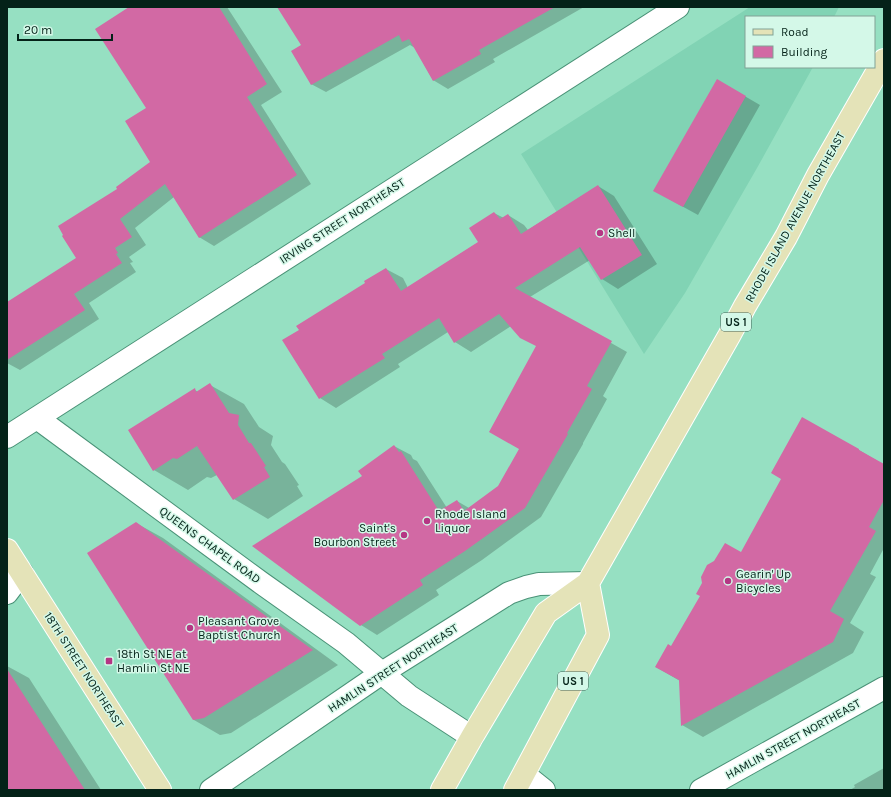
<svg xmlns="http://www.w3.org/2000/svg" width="891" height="797" font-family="Karla,sans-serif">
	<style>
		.built { fill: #81d3b4 }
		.shadow { fill: #0003 }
		.building { fill: #d269a4 }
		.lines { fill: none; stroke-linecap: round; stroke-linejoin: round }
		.minor-casing { stroke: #4a9277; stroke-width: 24 }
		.major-casing { stroke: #fff; stroke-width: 24 }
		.minor { stroke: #fff; stroke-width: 22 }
		.major { stroke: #e4e3b8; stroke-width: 22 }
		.poi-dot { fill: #b53684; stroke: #d4f8e8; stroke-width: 1.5 }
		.labels { text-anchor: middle; stroke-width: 3; stroke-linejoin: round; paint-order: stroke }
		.shield { fill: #d4f8e8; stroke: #426256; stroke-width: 1 }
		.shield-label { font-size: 11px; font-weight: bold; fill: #042218 }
		.street-label { font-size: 12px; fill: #042218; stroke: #d4f8e8 }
		.poi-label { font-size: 12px; fill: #042218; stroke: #d4f8e8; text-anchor: start }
	</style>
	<rect width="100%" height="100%" fill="#96e0c2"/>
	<!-- built -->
	<path class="built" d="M750,7H839L834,17H746V67H813L757,168L685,293L644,354L521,154Z"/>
	<!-- shadow -->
	<path class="shadow" d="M131,7H227L282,92L261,105L311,184L214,246L199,237L174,197L135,228L146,245L129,257L133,262L130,263L136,272L89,303L99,319L20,370L7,363V304L77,258L118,189L152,162L147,108Z
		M278,7H584L493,59L495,62L448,89L433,80L415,48L410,45L326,92L311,84L303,45Z
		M717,80L760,105L698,215L669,199Z
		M598,186L614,196L657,264L618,289L602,279L590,260L530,297L627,352L603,396L607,399L583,443V444L541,517L482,560L436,590L439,595L377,635L361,625L363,477L394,446L411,455L413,459L417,461L447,508L457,501L469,508L499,487L520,449L537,346L511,326L471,352L455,342L448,332L398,364L400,367L336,408L320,398L300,330L386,269L403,278L408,288L479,242L494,213L504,218L508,215L524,225L528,230Z
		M210,385L244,404L259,427L273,436L271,445L282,462L285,464L299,485L297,486L303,496L268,519L234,499L217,475L211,478L207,477L188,490L154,470L195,390L198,392Z
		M859,450L879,462L884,466V548L870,574L876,577L850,623L864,632L853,653L703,737L682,725L680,681L656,667L741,554Z
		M136,523L163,538L338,665L231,733L220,735L194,720Z
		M7,666L29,678L101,790H7Z
		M884,768V790H850L855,787L854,785Z"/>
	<!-- building -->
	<path class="building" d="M129,7H219L267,84L247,97L297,175L199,238L165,184L120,219L132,237L115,248L118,253L116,254L122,263L74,294L85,310L7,360V302L76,258L62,236L63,235L58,226L117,189L116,187L150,162L125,121L146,108L95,29Z
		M277,7H555L479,50L481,54L433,81L409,39L402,42L399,35L311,85L291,51L301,45Z
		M717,79L746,96L683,207L653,191Z
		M598,185L642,255L601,280L580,247L515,288L612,341L587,386L592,389L567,433L568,434L525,508L465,551L420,580L423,585L360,626L252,546L362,476L358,471L394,445L399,452L401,451L439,511L457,500L464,511L498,486L519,449L489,432L536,346L520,338L499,314L454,343L439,318L382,354L385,358L319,399L282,340L299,330L296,326L365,283L364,281L386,268L401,291L478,242L469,228L494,212L500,219L508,214L521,234Z
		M210,383L229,413L239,415L238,425L249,443H251L266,466L264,467L270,477L233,500L197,446L177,459L173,458L153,471L128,430L195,388L196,392Z
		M802,417L859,449V450L884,464V500L869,527L876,531L830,611L844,619L833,642L681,726L679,680L655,667L668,644L671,646L700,596L696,594L702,583L701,577L707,565L714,561L725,543L741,552L781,479L771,473Z
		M136,522L313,650L204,718L193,720L87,553Z
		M7,669L85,790H7Z"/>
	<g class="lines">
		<defs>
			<path id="minor" d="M37,418L260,582L346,643L409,696L472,737
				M7,437C230,293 453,149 678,7
				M7,593L22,573
				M524,774L544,790
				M211,790L382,673L509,593L526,587L539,584L588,583
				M701,790L884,688"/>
			<path id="major" d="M7,550L160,790
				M442,790L472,737L546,613L588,583L729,336L745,306L786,237L818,175L884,60
				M515,790L598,635L588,583"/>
		</defs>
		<!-- minor casing -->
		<use href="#minor" class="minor-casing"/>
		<!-- major casing -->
		<use href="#major" class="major-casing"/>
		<!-- minor -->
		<use href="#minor" class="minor"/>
		<!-- major -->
		<use href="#major" class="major"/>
	</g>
	<!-- markers -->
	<g class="poi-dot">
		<circle cx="600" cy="233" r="4"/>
		<circle cx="427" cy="521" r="4"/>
		<circle cx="404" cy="535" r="4"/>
		<circle cx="728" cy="581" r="4"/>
		<circle cx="190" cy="628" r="4"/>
		<rect x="105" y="657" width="8" height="8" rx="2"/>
	</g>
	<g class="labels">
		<!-- shield labels -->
		<g class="shield">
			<rect x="721" y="313" width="30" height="18" rx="3"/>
			<rect x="558" y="672" width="30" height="18" rx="3"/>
		</g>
		<g class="shield-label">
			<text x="736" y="326">US 1</text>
			<text x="573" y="685">US 1</text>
		</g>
		<!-- street labels -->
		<g class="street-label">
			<text transform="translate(795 217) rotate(-61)" y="4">RHODE ISLAND AVENUE NORTHEAST</text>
			<text transform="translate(342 221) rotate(-33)" y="4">IRVING STREET NORTHEAST</text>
			<text transform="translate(210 545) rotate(36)" y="4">QUEENS CHAPEL ROAD</text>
			<text transform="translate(393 668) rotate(-33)" y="4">HAMLIN STREET NORTHEAST</text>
			<text transform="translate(84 670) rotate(57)" y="4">18TH STREET NORTHEAST</text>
			<text transform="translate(793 739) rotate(-29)" y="4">HAMLIN STREET NORTHEAST</text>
		</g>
		<!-- poi labels -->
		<g class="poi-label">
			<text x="608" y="237">Shell</text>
			<text x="435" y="518">Rhode Island<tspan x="435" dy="14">Liquor</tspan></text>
			<text x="396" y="532" text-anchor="end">Saint's<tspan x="396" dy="14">Bourbon Street</tspan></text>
			<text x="736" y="578">Gearin' Up<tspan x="736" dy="14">Bicycles</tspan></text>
			<text x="198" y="625">Pleasant Grove<tspan x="198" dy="14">Baptist Church</tspan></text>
			<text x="117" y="658">18th St NE at<tspan x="117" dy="14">Hamlin St NE</tspan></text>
		</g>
	</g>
	<!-- border -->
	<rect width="891" height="797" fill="none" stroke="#042218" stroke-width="16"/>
	<!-- legend -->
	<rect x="745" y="16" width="130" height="52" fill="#d4f8e8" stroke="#81a295"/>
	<rect x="753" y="29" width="20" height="6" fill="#e4e3b8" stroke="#81a295"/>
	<text x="781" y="36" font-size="12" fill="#042218">Road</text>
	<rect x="753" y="46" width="20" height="12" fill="#d269a4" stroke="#81a295"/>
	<text x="781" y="56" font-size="12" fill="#042218">Building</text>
	<!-- scale -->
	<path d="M18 34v6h94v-6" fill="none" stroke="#042218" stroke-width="2"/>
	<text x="24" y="34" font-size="12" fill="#042218" stroke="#d4f8e8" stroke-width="3" paint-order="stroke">20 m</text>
</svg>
